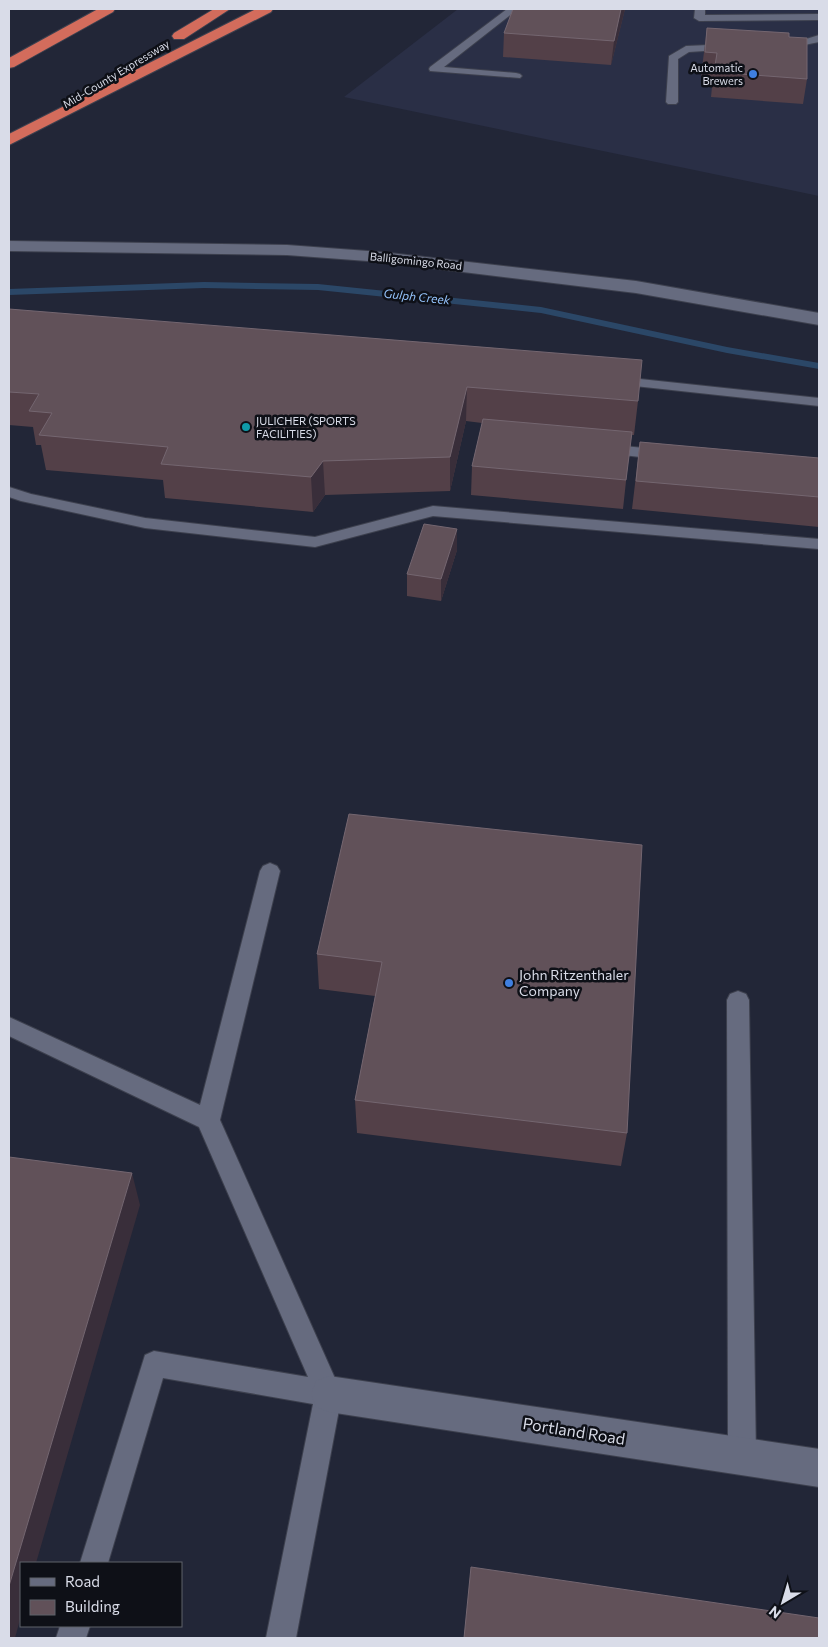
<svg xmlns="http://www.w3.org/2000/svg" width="828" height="1647" font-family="Commissioner,sans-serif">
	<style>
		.built { fill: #2a2f46 }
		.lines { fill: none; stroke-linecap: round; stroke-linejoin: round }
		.stream { fill: #2b4767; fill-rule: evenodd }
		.service-casing { stroke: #3d404e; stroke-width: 2 }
		.minor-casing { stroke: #3d404e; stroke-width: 2 }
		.tertiary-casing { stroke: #3d404e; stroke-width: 2 }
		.motorway-casing { stroke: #3d404e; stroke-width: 2 }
		.service { fill: #666b7f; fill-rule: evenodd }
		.minor { fill: #666b7f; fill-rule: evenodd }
		.tertiary { fill: #666b7f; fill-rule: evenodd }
		.motorway { fill: #d36c5c; fill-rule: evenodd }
		.wall { fill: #534048 }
		.shaded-wall { fill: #392e3a }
		.building { fill: #615159; stroke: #746670 }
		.shop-dot { fill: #3f7fe0; stroke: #0e1017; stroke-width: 2 }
		.culture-dot { fill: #0f9aa8; stroke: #0e1017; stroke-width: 2 }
		.labels { text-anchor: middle; stroke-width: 5; stroke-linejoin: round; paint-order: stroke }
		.far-poi-label { font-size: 11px; fill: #d9dce8; stroke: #0e1017; text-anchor: end }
		.far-street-label { font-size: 11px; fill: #d9dce8; stroke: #0e1017 }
		.far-water-label { font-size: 12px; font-style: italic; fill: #95c4fd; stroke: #0e1017 }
		.poi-label { font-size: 14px; fill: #d9dce8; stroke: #0e1017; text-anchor: start }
		.near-street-label { font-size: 16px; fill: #d9dce8; stroke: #0e1017 }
	</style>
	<rect width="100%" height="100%" fill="#222637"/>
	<!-- built -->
	<path class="built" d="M458,9H819V196L344,97Z"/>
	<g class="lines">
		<!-- stream -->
		<path class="stream" d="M204,282L318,284L541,307L727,347L819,363V369L727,353L541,313L318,290L204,288L9,295V289Z"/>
		<defs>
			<path id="service" d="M507,9H518L444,67L516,73L520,74L522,76L520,78L430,71L429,69L430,67Z
				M695,9H705V15L819,14V20L699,21L694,18Z
				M819,35V42L780,50L775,47L776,45L803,40Z
				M731,44L736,47L735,49L689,52L678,59V102L676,104H668L666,102L669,56L686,46Z
				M612,376L819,398V406L607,383L605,380L607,377Z
				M602,444L666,450L672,452L674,455L672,458L666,460L597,452L594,449L597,446Z
				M9,487L31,494L145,518L315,537L433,506L819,539V549L433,516L315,547L145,528L21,501L9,497Z
				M270,863L277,866L280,871L220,1120L342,1394L296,1638H266L313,1404L163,1378L108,1563H80L145,1355L154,1351L308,1377L199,1127L9,1036V1017L200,1105L260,871L263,866Z
				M738,991L746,994L749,1000L756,1456L752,1466L742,1470L732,1466L728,1456L727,1000L730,994Z
				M60,1626H90L86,1638H56Z"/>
			<path id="minor" d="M329,1376L819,1449V1487L329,1412L316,1407L311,1394L316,1381Z"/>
			<path id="tertiary" d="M9,241L287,245L381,252L636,281L819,313V325L636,293L381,262L287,255L9,251Z"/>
			<path id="motorway" d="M98,9H115L113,12L14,67L9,68V58Z
				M214,9H230L184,39H174L172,36L174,33Z
				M256,9H273L271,12L9,145V134Z"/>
		</defs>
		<!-- service casing -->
		<use href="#service" class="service-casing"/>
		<!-- minor casing -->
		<use href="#minor" class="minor-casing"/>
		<!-- tertiary casing -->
		<use href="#tertiary" class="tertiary-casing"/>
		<!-- motorway casing -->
		<use href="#motorway" class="motorway-casing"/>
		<!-- service -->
		<use href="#service" class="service"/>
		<!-- minor -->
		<use href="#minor" class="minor"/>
		<!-- tertiary -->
		<use href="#tertiary" class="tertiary"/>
		<!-- motorway -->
		<use href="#motorway" class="motorway"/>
	</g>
	<!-- wall -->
	<path class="wall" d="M625,9L611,65L503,57L504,33Z
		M707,28L789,37L807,79L803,104L711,97L713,77L701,76Z
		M9,309L638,401L634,435H631L623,509L471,495L472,466L482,423L466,421L450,491L325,495L313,512L165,498L163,480L46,470L41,445H36L33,427L9,425Z
		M640,442L819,458V527L632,509Z
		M457,550L441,601L407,596V574Z
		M349,814L627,1133L621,1166L357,1133L355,1100L375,996L319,989L317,954Z"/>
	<!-- shaded-wall -->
	<path class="shaded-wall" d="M621,9H625L611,65L614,41Z
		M467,387L466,421L450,491V457Z
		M323,461L325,495L313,512L311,477Z
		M457,529V550L441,601V579Z
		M132,1173L140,1205L36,1563H21V1616L15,1638H9V1586Z"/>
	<!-- building -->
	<path class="building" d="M513,9H621L614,41L504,33Z
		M707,28L789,33V37L807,38V79L714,72L717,53L705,52Z
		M9,309L642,360L638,401L467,387L450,457L323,461L311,477L161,464L168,447L39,435L52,413L29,411L39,394L9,392Z
		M483,419L632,432L626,480L472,466Z
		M640,442L819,458V497L636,481Z
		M424,524L457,529L441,579L407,574Z
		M349,814L642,845L627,1133L355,1100L382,962L317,954Z
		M9,1157L132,1173L9,1586Z
		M471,1567L819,1618V1638H464Z"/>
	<!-- markers -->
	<g class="shop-dot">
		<circle cx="753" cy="74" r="5"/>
		<circle cx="509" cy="983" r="5"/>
	</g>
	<circle class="culture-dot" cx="246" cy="427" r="5"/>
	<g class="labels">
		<!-- far-poi labels -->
		<g class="far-poi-label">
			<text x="743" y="72">Automatic<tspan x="743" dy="13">Brewers</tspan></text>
			<text x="256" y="425" text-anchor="start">JULICHER (SPORTS<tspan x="256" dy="13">FACILITIES)</tspan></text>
		</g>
		<!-- far-street labels -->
		<g class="far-street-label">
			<text transform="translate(116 74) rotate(-31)" y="4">Mid-County Expressway</text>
			<text transform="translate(416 261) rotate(6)" y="4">Balligomingo Road</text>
		</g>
		<!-- far-water labels -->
		<g class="far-water-label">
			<text transform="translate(417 297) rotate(6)" y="4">Gulph Creek</text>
		</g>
		<!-- poi labels -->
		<g class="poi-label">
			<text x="519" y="980">John Ritzenthaler<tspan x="519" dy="16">Company</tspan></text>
		</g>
		<!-- near-street labels -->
		<g class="near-street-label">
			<text transform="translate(574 1431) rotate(9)" y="6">Portland Road</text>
		</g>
	</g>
	<!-- border -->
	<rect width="828" height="1647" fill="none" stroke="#d9dce8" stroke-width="20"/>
	<!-- legend -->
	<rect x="20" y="1562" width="162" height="65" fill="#0e1017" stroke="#5f626b"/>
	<rect x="30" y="1578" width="25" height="8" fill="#666b7f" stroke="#5f626b"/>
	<text x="65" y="1587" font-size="15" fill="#d9dce8">Road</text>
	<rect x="30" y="1600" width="25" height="15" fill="#615159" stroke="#5f626b"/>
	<text x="65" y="1612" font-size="15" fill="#d9dce8">Building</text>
	<!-- north arrow -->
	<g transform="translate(783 1602) rotate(218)" stroke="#0e1017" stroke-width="4" paint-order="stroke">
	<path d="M0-4L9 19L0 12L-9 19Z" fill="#d9dce8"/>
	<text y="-8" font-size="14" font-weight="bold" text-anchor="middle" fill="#d9dce8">N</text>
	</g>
</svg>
